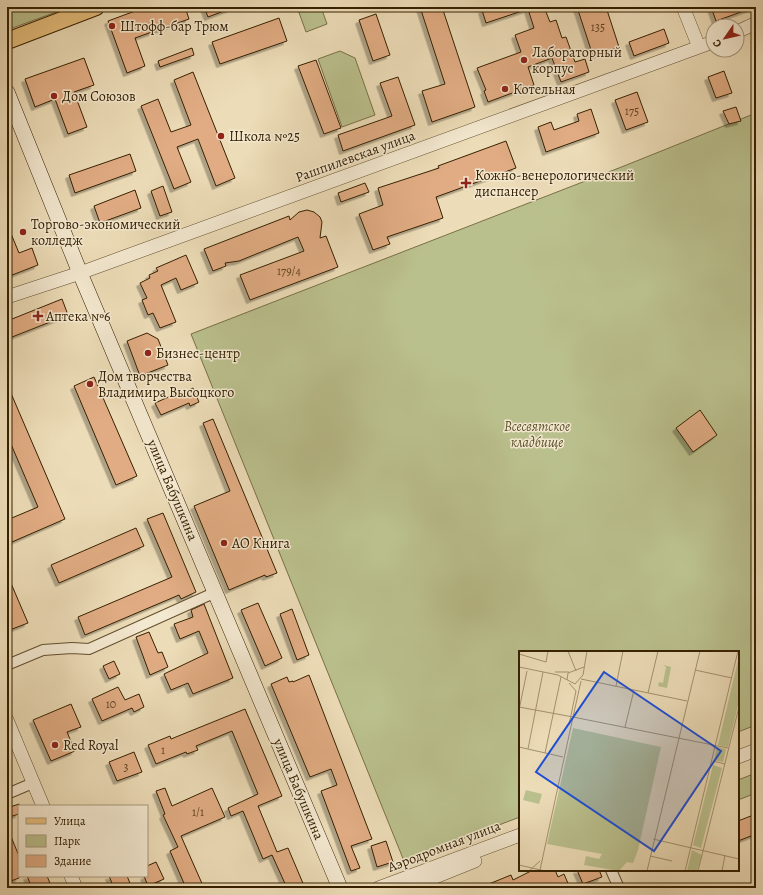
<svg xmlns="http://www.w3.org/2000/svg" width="763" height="895" font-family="Alegreya,serif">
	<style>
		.green { fill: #bac08d; stroke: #787047 }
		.building { fill: #e1ac83; stroke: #352001; filter: url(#shadow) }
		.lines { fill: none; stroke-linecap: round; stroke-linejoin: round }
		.minor-casing { stroke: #634f2e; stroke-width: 12 }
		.tertiary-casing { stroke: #634f2e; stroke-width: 14 }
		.secondary-casing { stroke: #352001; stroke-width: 16 }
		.primary-casing { stroke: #352001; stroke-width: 18 }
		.minor { stroke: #f3e8d0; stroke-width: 10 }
		.tertiary { stroke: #f3e8d0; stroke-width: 13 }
		.secondary { stroke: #f3e8d0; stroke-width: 15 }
		.primary { stroke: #e6be7c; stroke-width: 16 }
		.poi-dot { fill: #8f2418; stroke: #f3e8d0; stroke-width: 1.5 }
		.labels { text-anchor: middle; stroke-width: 3; stroke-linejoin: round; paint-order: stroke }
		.number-label { font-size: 12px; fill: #604322 }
		.poi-label { font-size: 14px; fill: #352001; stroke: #f3e8d0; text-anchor: start }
		.street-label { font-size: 14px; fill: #352001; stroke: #f3e8d0 }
		.park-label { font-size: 14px; font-style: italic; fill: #5d502b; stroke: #f3e8d0 }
		.inset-road { fill: none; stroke: #a3916e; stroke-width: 1 }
		.view { fill: #1d4ed8; fill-opacity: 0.15; stroke: #1d4ed8; stroke-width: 2 }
		.inset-edge { fill: none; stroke: #352001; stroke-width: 2 }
	</style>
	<defs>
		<filter id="shadow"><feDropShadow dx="-3.5" dy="3.5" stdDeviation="0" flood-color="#0004"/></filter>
	</defs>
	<rect width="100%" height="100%" fill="#ecdcb7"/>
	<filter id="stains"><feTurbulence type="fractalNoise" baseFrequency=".005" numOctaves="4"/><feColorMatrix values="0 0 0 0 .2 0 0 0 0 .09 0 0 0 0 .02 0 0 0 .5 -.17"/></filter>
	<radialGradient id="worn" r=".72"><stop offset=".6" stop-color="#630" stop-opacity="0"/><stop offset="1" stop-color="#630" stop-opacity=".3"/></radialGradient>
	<!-- green -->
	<path class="green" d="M7,7H70L7,30Z
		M297,7H321L327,24L306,32Z
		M340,51L355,58L375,115L342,127L318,59Z
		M756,113V725L738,732V652H520V817L404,861L191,334L624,166Z
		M756,773V793L738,800V780Z"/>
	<!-- building -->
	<path class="building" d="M146,7H185L189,19L135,38L145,66L127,73L108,21Z
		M204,7H232V8L208,17Z
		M420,7H442L475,107L432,122L422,91L445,84Z
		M489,7H544L550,22L556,20L562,38L566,37L575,62L585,59L589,72L561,82L552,58L528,67L534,85L488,102L484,91L486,90L477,68L521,52L515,35L534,28L528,9L486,23L482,10Z
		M577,7H606L619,47L593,56Z
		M711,7H752V8L716,21Z
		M376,14L390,55L373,61L359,20Z
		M279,18L287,41L220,64L212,42Z
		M664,29L669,43L634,56L629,42Z
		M192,48L194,55L160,67L158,61Z
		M84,58L94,85L74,92L87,127L68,134L55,99L35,107L25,79Z
		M316,60L341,128L324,134L298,66Z
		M724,71L732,93L716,98L708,77Z
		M193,72L235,178L216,186L198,139L177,147L191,182L174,189L141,106L158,99L171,132L191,125L174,80Z
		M398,77L415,125L343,151L338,135L392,116L380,83Z
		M637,92L648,122L626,130L615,100Z
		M736,107L741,121L729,124L723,111Z
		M591,109L599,133L546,152L538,127L551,122L554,130L579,121L577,114Z
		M506,141L516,168L436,197L443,218L387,237L390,244L373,250L359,214L383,205L378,188L439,168L438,166Z
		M130,154L136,171L75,193L69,175Z
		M365,183L369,192L341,202L338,193Z
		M163,186L172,212L160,216L151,191Z
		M135,190L141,208L100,223L94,206Z
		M307,210L314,212L320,217L322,222L320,238L326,236L338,267L250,300L240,275L304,251L298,237L239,261L225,263L226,266L213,271L204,249L289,216L290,220L299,212Z
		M7,224L19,253L32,248L38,265L7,277Z
		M186,255L198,283L181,290L176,278L161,285L176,322L160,328L153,313L148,315L142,300L147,298L140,283L150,278L149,275L158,271L156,268Z
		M62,299L68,315L7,339V321Z
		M147,333L158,339L168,365L140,376L127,341Z
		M94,377L137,476L116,485L74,386Z
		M7,384L65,519L12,542L7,530V520L38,507L7,435Z
		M193,388L199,402L190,406L189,403L161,415L155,403L175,394L176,396Z
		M700,410L717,435L693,452L676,428Z
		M213,419L277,573L266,577L265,575L229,590L194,506L230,491L203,423Z
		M163,513L196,592L181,599L179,595L85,635L78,617L172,577L147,519Z
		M136,528L144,546L59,583L51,565Z
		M7,574L28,623L7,631Z
		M258,603L282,658L265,666L241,610Z
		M204,604L233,678L193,694L188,683L171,690L164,674L208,653L199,631L180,639L174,624L193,617L191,610Z
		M292,609L309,655L297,660L280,614Z
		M149,632L158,653L162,652L168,667L150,675L136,637Z
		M114,661L120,674L109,679L103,666Z
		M309,675L372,839L351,846L360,868L351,871L321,791L337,785L331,769L310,777L271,684L287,677L289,682L293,681V682Z
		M118,687L125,700L139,694L144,707L134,712L132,708L102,721L92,699Z
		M71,704L81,727L67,732L75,751L51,761L33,720Z
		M245,709L282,796L258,806L277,852L288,848L305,888H287L272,855L263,859L243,811L231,816L228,808L258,794L232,731L196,746L198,750L187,754L186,752L156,764L148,745L170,736L171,739Z
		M134,752L142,772L117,781L109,762Z
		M165,788L172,806L212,788L225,817L181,836L204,888H186L170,851L178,847L163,815L165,814L156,791Z
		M19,804V814L9,817L7,808Z
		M756,814V834L738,841V821Z
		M7,827L19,856V878L11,881L7,871Z
		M386,841L393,862L377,867L371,846Z
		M156,862L164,879L148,886L144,876H147V866Z
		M533,870H555L558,877L564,874L570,888H479L511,875L513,880Z
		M577,870H599L602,877L583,884Z
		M27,876H47L52,888H32Z
		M109,876H127L132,888H114Z"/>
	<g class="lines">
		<defs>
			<path id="minor" d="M7,665L43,650L72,648L89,649L216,592
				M7,794L33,783
				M611,870L619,888"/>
			<path id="tertiary" d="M683,7L699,47
				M737,32L756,23
				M7,297L80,273L713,42
				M7,720L43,806
				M738,757L756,750
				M71,876L76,888
				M378,888L520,835
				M408,888L475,861"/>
			<path id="secondary" d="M7,92L80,273L340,888"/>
			<path id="primary" d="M7,41L96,7"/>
		</defs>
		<!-- minor casing -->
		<use href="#minor" class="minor-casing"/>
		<!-- tertiary casing -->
		<use href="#tertiary" class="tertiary-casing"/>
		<!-- secondary casing -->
		<use href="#secondary" class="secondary-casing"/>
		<!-- primary casing -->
		<use href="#primary" class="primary-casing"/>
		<!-- minor -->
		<use href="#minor" class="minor"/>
		<!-- tertiary -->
		<use href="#tertiary" class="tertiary"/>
		<!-- secondary -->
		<use href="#secondary" class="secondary"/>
		<!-- primary -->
		<use href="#primary" class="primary"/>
	</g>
	<!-- markers -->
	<g class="poi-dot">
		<circle cx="112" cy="26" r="4"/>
		<circle cx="524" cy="60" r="4"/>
		<circle cx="505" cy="89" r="4"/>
		<circle cx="54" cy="96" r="4"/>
		<circle cx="221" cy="136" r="4"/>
		<path d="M464 177h4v4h4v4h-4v4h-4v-4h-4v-4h4z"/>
		<circle cx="23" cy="232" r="4"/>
		<path d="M36 310h4v4h4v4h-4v4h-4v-4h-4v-4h4z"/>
		<circle cx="148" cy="353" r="4"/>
		<circle cx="90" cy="384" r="4"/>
		<circle cx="224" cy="543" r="4"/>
		<circle cx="55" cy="745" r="4"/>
	</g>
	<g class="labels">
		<!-- number labels -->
		<g class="number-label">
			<text x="598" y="31">135</text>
			<text x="632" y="115">175</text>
			<text x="289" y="275">179/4</text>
			<text x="111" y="708">10</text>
			<text x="163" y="754">1</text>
			<text x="126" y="771">3</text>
			<text x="198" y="816">1/1</text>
		</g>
		<!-- poi labels -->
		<g class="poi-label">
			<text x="120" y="31">Штофф-бар Трюм</text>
			<text x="532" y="57">Лабораторный<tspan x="532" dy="16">корпус</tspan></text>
			<text x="513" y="94">Котельная</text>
			<text x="62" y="101">Дом Союзов</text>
			<text x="229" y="141">Школа №25</text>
			<text x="475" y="180">Кожно-венерологический<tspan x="475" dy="16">диспансер</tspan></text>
			<text x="31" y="229">Торгово-экономический<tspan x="31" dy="16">колледж</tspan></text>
			<text x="46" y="321">Аптека №6</text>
			<text x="156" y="358">Бизнес-центр</text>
			<text x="98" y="381">Дом творчества<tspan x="98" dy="16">Владимира Высоцкого</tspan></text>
			<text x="232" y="548">АО Книга</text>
			<text x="63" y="750">Red Royal</text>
		</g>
		<!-- street labels -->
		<g class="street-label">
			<text transform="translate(355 156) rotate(-20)" y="5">Рашпилевская улица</text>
			<text transform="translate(173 490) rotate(67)" y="5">улица Бабушкина</text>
			<text transform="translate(299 789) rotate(67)" y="5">улица Бабушкина</text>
			<text transform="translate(444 846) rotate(-21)" y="5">Аэродромная улица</text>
		</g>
		<!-- park labels -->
		<g class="park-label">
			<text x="537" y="431">Всесвятское<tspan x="537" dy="16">кладбище</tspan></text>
		</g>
	</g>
	<!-- overview -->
	<g transform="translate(519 651)">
		<rect width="220" height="220" fill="#ecdcb7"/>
		<path d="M220,5V50L209,96L199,94ZM144,14L152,16L148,37L139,35L140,31L144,32L147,16ZM54,77L142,96L119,199L114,212L108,211L100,220L65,214L67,205L80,208L83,203L28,193ZM198,96L207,98L204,111L195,109ZM194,114L203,117L182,197L174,194ZM7,139L23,143L20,153L4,149ZM173,199L183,204L178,220H168Z" fill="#bac08d"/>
		<path class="inset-road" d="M49,0L57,20M0,3L27,11L29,0M0,16L39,24L56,33L64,24L68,0M176,19L213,27M36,21H50M62,28L168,50M48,29L49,22L65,16M62,30L54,66L209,97M97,35L104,0M129,42L139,0M0,56L54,66L21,219M0,59L8,20M50,74L57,40L50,32M106,76L115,39M0,96L44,106M9,98L24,21M26,102L42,26M194,110L206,113M134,188L220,208M131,205L153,210M0,214L26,220M10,220L21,210M128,220L181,0M166,220L219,0M179,220L220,56M203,220L206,204"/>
		<path class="view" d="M85,21L202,100L135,200L17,121Z"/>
		<rect width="220" height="220" class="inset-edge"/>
	</g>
	<!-- margin -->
	<rect width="763" height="895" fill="none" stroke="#ecdcb7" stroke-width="24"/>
	<rect x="8" y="8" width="747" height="879" fill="none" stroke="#352001" stroke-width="2"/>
	<rect x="12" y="12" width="739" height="871" fill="none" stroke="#352001"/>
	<!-- legend -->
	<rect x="18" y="805" width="130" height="72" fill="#f3e8d0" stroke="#a7987d"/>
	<rect x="26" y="818" width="20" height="6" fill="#e6be7c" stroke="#a7987d"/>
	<text x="54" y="825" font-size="12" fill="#352001">Улица</text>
	<rect x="26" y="835" width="20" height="12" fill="#bac08d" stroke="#a7987d"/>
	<text x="54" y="845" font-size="12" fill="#352001">Парк</text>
	<rect x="26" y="855" width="20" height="12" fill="#e1ac83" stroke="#a7987d"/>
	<text x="54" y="865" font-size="12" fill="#352001">Здание</text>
	<!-- north arrow -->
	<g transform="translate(725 38) rotate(236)"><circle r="19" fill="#f3e8d0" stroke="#a7987d"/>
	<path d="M0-3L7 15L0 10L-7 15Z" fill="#8f2418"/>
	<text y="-6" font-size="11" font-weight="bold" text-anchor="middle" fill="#352001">С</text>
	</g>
	<rect width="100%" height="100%" filter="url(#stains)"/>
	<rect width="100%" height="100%" fill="url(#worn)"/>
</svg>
